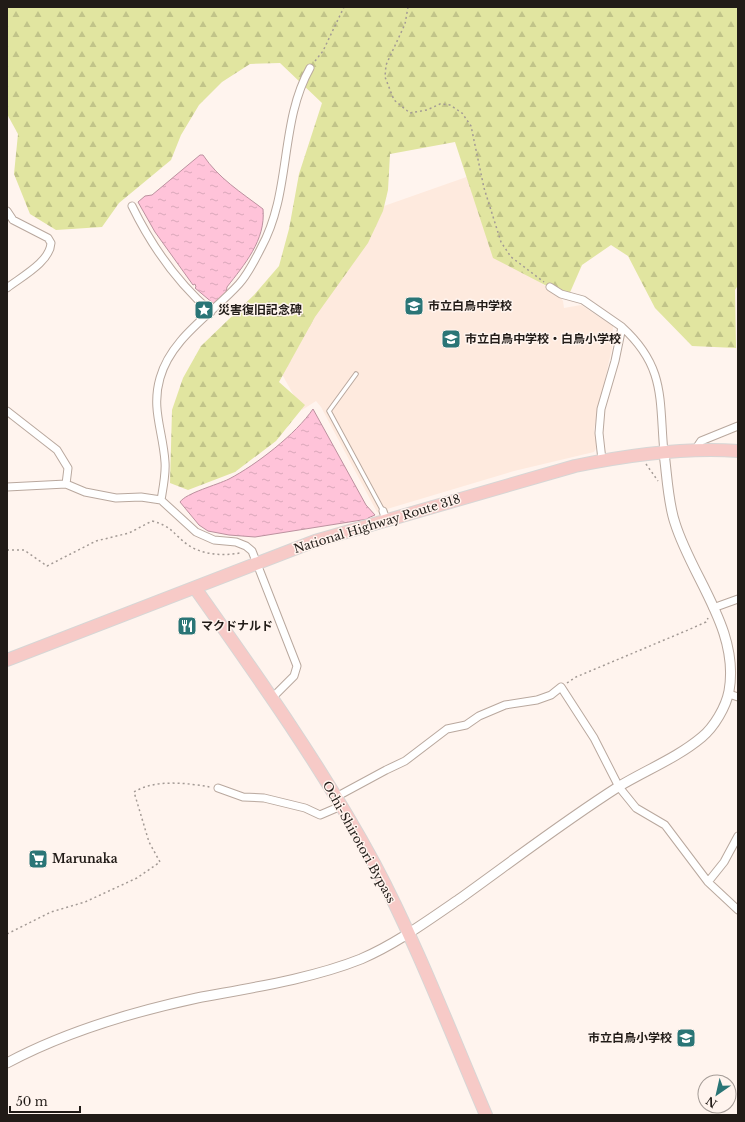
<svg xmlns="http://www.w3.org/2000/svg" width="745" height="1122" font-family="'Libre Baskerville','Noto Sans JP',serif">
	<style>
		.built { fill: #feeade }
		.forest { fill: url(#forest-firs) }
		.water { fill: url(#water-ripples); stroke: #bc919f }
		.lines { fill: none; stroke-linecap: round; stroke-linejoin: round }
		.service-casing { stroke: #b9a89e; stroke-width: 5.5 }
		.minor-casing { stroke: #b9a89e; stroke-width: 9 }
		.tertiary-casing { stroke: #b9a89e; stroke-width: 11 }
		.trunk-casing { stroke: #d7d6d5; stroke-width: 14 }
		.path { stroke: #a39a95; stroke-width: 1.5; stroke-dasharray: 2 3; stroke-linecap: butt }
		.service { stroke: #fff; stroke-width: 3.5 }
		.minor { stroke: #fff; stroke-width: 7 }
		.tertiary { stroke: #fff; stroke-width: 9 }
		.trunk { stroke: #f7cac7; stroke-width: 12 }
		.labels { text-anchor: middle; stroke-width: 3; stroke-linejoin: round; paint-order: stroke }
		.poi-label { font-size: 12px; font-weight: bold; fill: #211b17; stroke: #fff4ee; text-anchor: start }
		.street-label { font-size: 12px; fill: #211b17; stroke: #fff4ee }
	</style>
	<defs>
		<pattern id="forest-firs" width="22" height="20" patternUnits="userSpaceOnUse"><rect width="22" height="20" fill="#e1e5a0"/><path d="M5 1l3.5 6h-7zM16 11l3.5 6h-7z" fill="#c1c489"/></pattern>
		<pattern id="water-ripples" width="26" height="14" patternUnits="userSpaceOnUse"><rect width="26" height="14" fill="#ffc3d9"/><path d="M2 4q2-2 4 0t4 0M15 11q2-2 4 0t4 0" fill="none" stroke="#daa7ba"/></pattern>
	</defs>
	<rect width="100%" height="100%" fill="#fff4ee"/>
	<!-- built -->
	<path class="built" d="M475,174L515,266L559,295L563,301L564,308L581,305L613,326L612,348L594,429L597,447L594,452L514,471L377,512L321,407L316,401L302,410L279,369L367,212Z"/>
	<!-- forest -->
	<path class="forest" d="M7,7H738V285L735,290L736,348L692,346L655,308L628,256L611,245L582,265L568,297L493,258L455,142L390,154L388,190L383,211L368,243L315,317L279,382L305,405L276,441L235,472L188,490L170,483L172,410L183,378L201,346L254,295L279,266L289,229L299,174L322,103L280,63L250,64L222,82L199,105L181,135L171,160L119,203L102,227L56,230L30,214L14,174L18,134L7,114Z"/>
	<!-- water -->
	<path class="water" d="M200,155H203C218,178 242,193 263,209C266,240 244,265 227,287L226,293L214,304L195,288L196,287L195,284L193,285L155,232L138,202L145,196L152,195Z
		M313,409L366,505L375,515L368,518V519L255,537L229,535L208,531L199,525L180,502C186,493 217,485 229,479C256,465 296,434 313,409Z"/>
	<g class="lines">
		<defs>
			<path id="service" d="M356,374L329,411L383,511"/>
			<path id="minor" d="M132,206C151,245 178,283 211,312
				M7,211L13,220L48,238L51,243C50,262 21,277 7,288
				M550,287L561,294L583,300L622,327L615,361L601,409L599,433L602,460
				M622,327C666,367 659,399 664,453
				M7,411L57,450L68,468L66,484
				M695,450L701,441L738,426
				M7,487L66,484L85,492L116,498L141,497L161,500L196,532L214,540L236,542L246,546L252,551L297,666L294,676L272,698
				M161,500C163,488 166,474 165,462C163,431 151,409 160,378C171,338 212,314 239,284C248,274 255,260 261,248C292,192 279,123 310,68
				M383,511L386,520
				M713,608L738,599
				M729,694L738,697
				M218,788L243,797L264,798L305,808L320,815L341,806
				M336,797L386,770L405,761L447,729L466,725L479,716L505,705L537,700L551,695L561,687L594,738L619,787L636,808L665,825L708,882L738,910
				M708,882L724,862L738,836"/>
			<path id="tertiary" d="M7,1063C65,1032 132,1012 197,998C250,988 311,979 361,959C396,944 427,921 458,900C511,862 563,822 618,787C646,770 677,758 702,737C714,727 726,707 729,691C740,630 692,578 675,523C668,503 667,475 664,453"/>
			<path id="trunk" d="M195,588C258,677 322,767 374,863C417,944 450,1031 486,1115
				M7,660L315,541L575,466C628,455 684,447 738,451"/>
		</defs>
		<!-- service casing -->
		<use href="#service" class="service-casing"/>
		<!-- minor casing -->
		<use href="#minor" class="minor-casing"/>
		<!-- tertiary casing -->
		<use href="#tertiary" class="tertiary-casing"/>
		<!-- trunk casing -->
		<use href="#trunk" class="trunk-casing"/>
		<!-- path -->
		<path class="path" d="M408,7L405,24L386,65L385,77L394,100L410,113L427,110L440,104L450,105L462,113L471,126L484,188L501,242L511,257L544,282
			M315,61L323,51L344,7
			M646,464L658,481
			M7,550H24L47,566L96,541L129,533L152,521C172,526 173,534 188,545C203,555 222,556 240,553
			M567,683L576,677L688,630L706,622L708,618
			M7,934L51,912L85,902L137,878L160,862L149,842L134,792C155,779 187,783 210,787"/>
		<!-- service -->
		<use href="#service" class="service"/>
		<!-- minor -->
		<use href="#minor" class="minor"/>
		<!-- tertiary -->
		<use href="#tertiary" class="tertiary"/>
		<!-- trunk -->
		<use href="#trunk" class="trunk"/>
	</g>
	<!-- icons -->
	<defs>
		<symbol id="school-square" viewBox="-11 -11 22 22"><rect x="-9" y="-9" width="18" height="18" rx="4" fill="#2a7576" stroke="#fff4ee"/><path d="M0-5L7-2L0 1L-7-2ZM-4 1L0 2.5L4 1V4Q0 6-4 4Z" fill="#fff"/></symbol>
		<symbol id="sight-square" viewBox="-11 -11 22 22"><rect x="-9" y="-9" width="18" height="18" rx="4" fill="#2a7576" stroke="#fff4ee"/><path d="M0-6L1.8-2.2L6-1.7L2.9 1.2L3.7 5.4L0 3.3L-3.7 5.4L-2.9 1.2L-6-1.7L-1.8-2.2Z" fill="#fff"/></symbol>
		<symbol id="restaurant-square" viewBox="-11 -11 22 22"><rect x="-9" y="-9" width="18" height="18" rx="4" fill="#2a7576" stroke="#fff4ee"/><path d="M-5-6h1v4h1v-4h1v4h1v-4h1v5L-1.5 .5V6h-2V.5L-5-1ZM5-6V6H3V1.5H1.5Q1.5-4 5-6Z" fill="#fff"/></symbol>
		<symbol id="supermarket-square" viewBox="-11 -11 22 22"><rect x="-9" y="-9" width="18" height="18" rx="4" fill="#2a7576" stroke="#fff4ee"/><path d="M-6-5.5h2.5l.6 2H6L4.5 2H-2.5L-4.4-4H-6ZM-1.5 3.2a1.3 1.3 0 1 0 .1 0ZM3 3.2a1.3 1.3 0 1 0 .1 0Z" fill="#fff"/></symbol>
	</defs>
	<g fill-rule="evenodd">
		<use href="#school-square" x="403" y="295" width="22" height="22"/>
		<use href="#sight-square" x="193" y="299" width="22" height="22"/>
		<use href="#school-square" x="440" y="328" width="22" height="22"/>
		<use href="#restaurant-square" x="176" y="615" width="22" height="22"/>
		<use href="#supermarket-square" x="27" y="848" width="22" height="22"/>
		<use href="#school-square" x="675" y="1027" width="22" height="22"/>
	</g>
	<g class="labels">
		<!-- poi labels -->
		<g class="poi-label">
			<text x="428" y="310">市立白鳥中学校</text>
			<text x="218" y="314">災害復旧記念碑</text>
			<text x="465" y="343">市立白鳥中学校・白鳥小学校</text>
			<text x="201" y="630">マクドナルド</text>
			<text x="52" y="863">Marunaka</text>
			<text x="672" y="1042" text-anchor="end">市立白鳥小学校</text>
		</g>
		<!-- street labels -->
		<g class="street-label">
			<text transform="translate(377 524) rotate(-17)" y="4">National Highway Route 318</text>
			<text transform="translate(359 842) rotate(61)" y="4">Ochi-Shirotori Bypass</text>
		</g>
	</g>
	<!-- border -->
	<rect width="745" height="1122" fill="none" stroke="#211b17" stroke-width="16"/>
	<!-- north arrow -->
	<g transform="translate(717 1094) rotate(214)"><circle r="19" fill="#fff4ee" stroke="#a69d98"/>
	<path d="M0-3L7 15L0 10L-7 15Z" fill="#2a7576"/>
	<text y="-6" font-size="11" font-weight="bold" text-anchor="middle" fill="#211b17">N</text>
	</g>
	<!-- scale -->
	<path d="M10 1106v6h70v-6" fill="none" stroke="#211b17" stroke-width="2"/>
	<text x="16" y="1106" font-size="12" fill="#211b17" stroke="#fff4ee" stroke-width="3" paint-order="stroke">50 m</text>
</svg>
